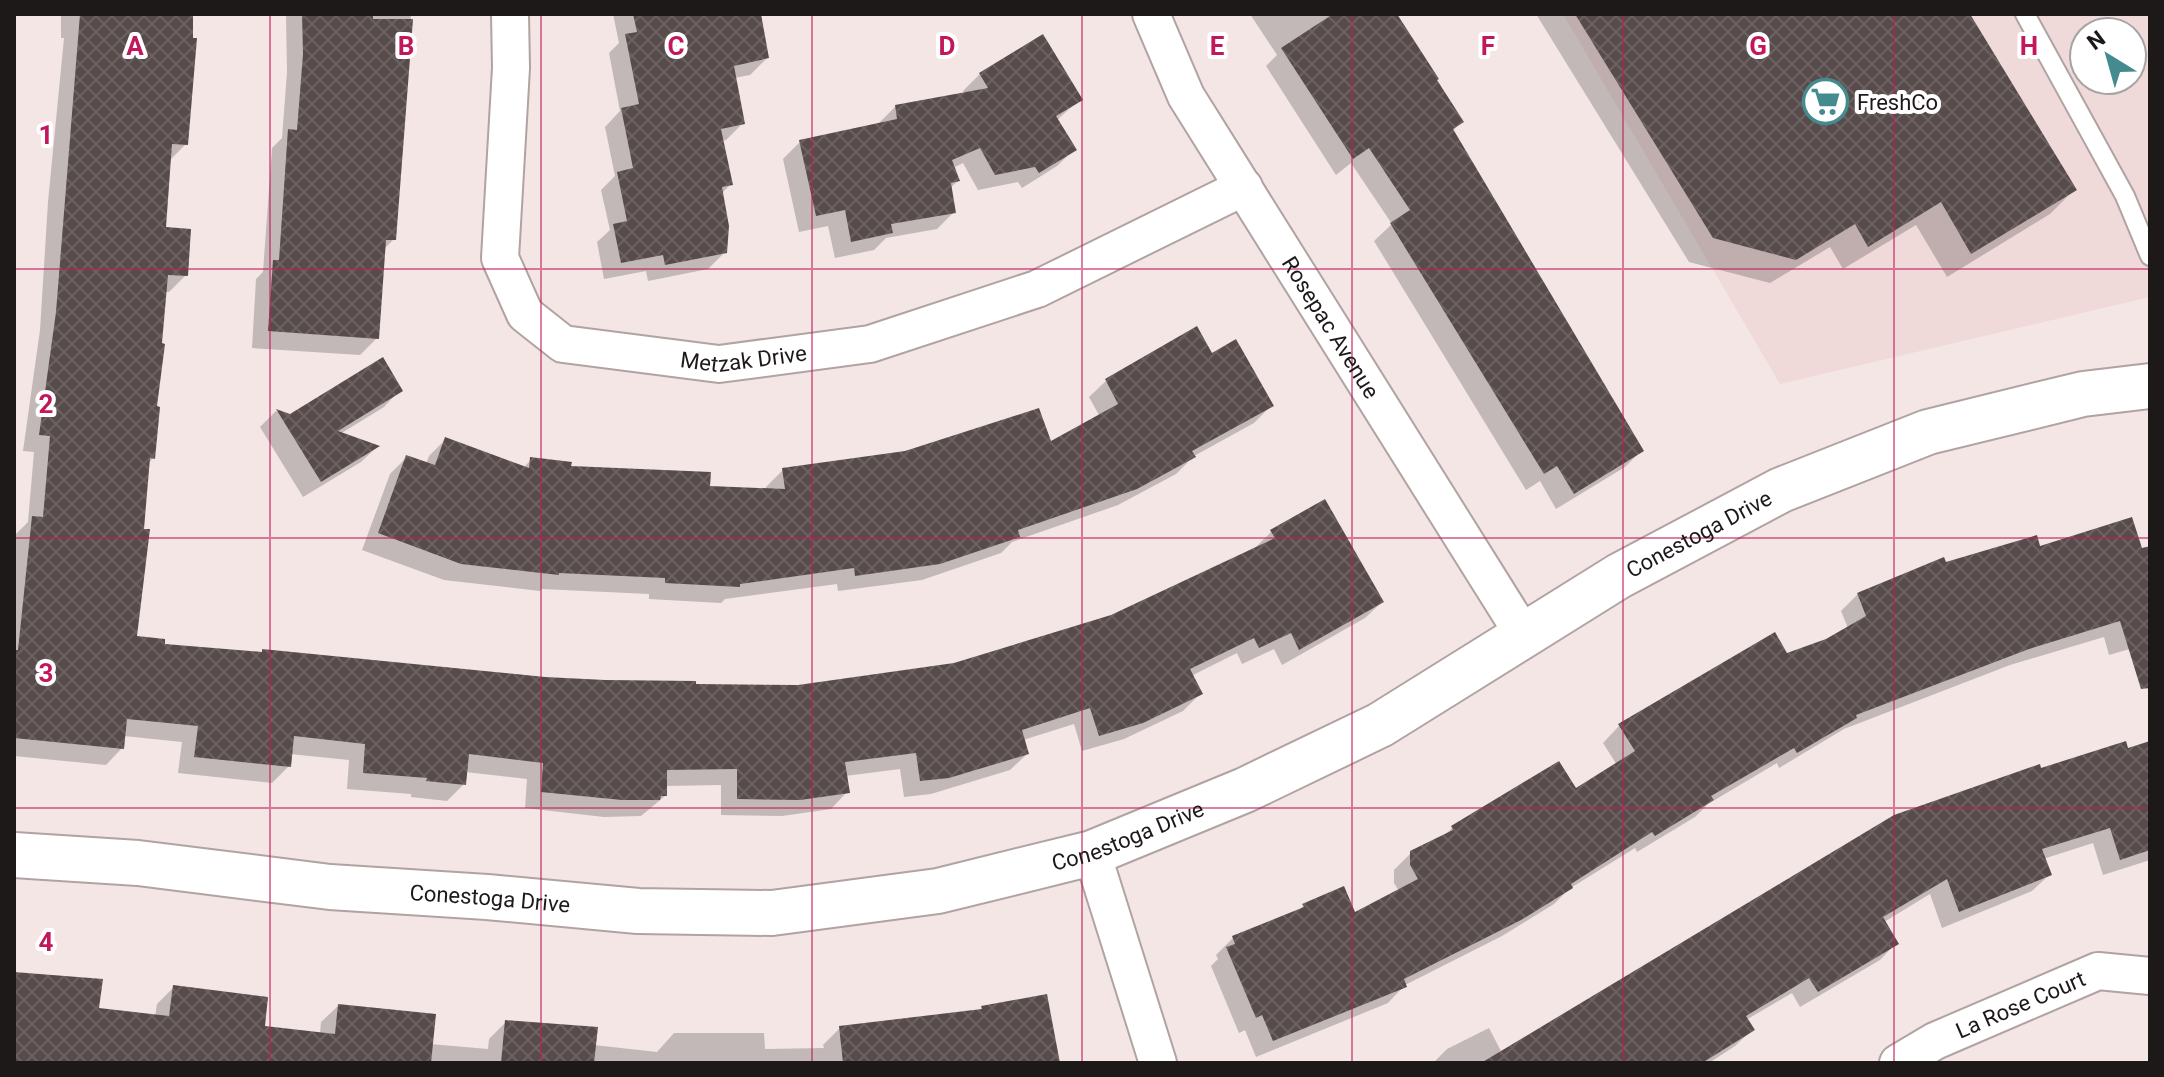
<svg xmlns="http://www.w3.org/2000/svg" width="2164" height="1077" font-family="Roboto,sans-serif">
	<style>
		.built { fill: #f0d9d9; fill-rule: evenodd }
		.shadow { fill: #0003 }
		.building { fill: url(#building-cross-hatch) }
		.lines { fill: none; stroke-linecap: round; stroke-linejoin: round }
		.lane-casing { stroke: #b0a3a2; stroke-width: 22 }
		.street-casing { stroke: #b0a3a2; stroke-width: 40 }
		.secondary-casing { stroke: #b0a3a2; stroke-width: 48 }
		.lane { stroke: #fff; stroke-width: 18 }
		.street { stroke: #fff; stroke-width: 36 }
		.secondary { stroke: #fff; stroke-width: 44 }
		.grid { fill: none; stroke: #c2185b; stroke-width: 2; stroke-opacity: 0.55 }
		.labels { text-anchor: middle; stroke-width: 8; stroke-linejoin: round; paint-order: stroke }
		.poi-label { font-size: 22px; fill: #1e1919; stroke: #fff; text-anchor: start }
		.street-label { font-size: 22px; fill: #1e1919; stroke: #fff }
		.grid-label { font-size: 26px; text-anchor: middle; font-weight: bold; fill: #c2185b; stroke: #fff; stroke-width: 8; stroke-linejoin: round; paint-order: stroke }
	</style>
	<defs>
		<pattern id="building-cross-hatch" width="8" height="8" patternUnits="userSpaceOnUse" patternTransform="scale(2)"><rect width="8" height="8" fill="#574c4b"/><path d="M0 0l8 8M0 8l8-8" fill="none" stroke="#6b6261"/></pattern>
	</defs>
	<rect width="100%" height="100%" fill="#f3e6e5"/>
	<!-- built -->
	<path class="built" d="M1563,14H2150V297L1780,384ZM2084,32H2132V80H2084Z"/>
	<!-- shadow -->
	<path class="shadow" d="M61,14H191L186,144L169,161L164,229L186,275L169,292H164L153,458L148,464L135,638L162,645L545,679L694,686L798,687L954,665L1112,617L1255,548L1272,531L1382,602L1365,618L1282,665L1274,649L1242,664L1237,653L1191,676L1200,694L1183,711L1124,739L1082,751L1074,724L1023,740L1027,754L1010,770L931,794L904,797L900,769L845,776L847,792L831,809L782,816L721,815V785L665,786V796L641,816L604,817L525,808L527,779L465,772L464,784L447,801L411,797V794L347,789L349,760L290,754L289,766L272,783L178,773L182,742L124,736L122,748L106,765L14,756V549L15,535L28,522L34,452L23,451L40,330L48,202L64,38H61Z
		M282,14H411L394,239L383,250L377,338L360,355L252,348L256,279L263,272L272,148L282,138L287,72L286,16Z
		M613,14H759L767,58L750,75L734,78L743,123L726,140L721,141L731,184L721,194L725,252L708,269L648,281L646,271L604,279L597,242L610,230L601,190L615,176L605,127L620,111L609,53L619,43Z
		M1250,14H1396L1461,122L1452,132L1642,450L1625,467L1556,509L1540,481L1526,490L1374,241L1392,224L1351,163L1336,175L1266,66L1277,55Z
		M1536,14H1968L2075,189L2050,214L1947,277L1916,225L1843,269L1830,247L1770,283L1689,262Z
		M980,74L1080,99L1056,121L1074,150L1057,166L1022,188L1018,182L978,190L963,163L953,168L958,181L950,188L954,212L937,229L886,238L874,250L835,258L828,226L799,232L783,159L800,142L879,123L896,106L965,94L963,91Z
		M1211,356L1271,406L1254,423L1194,456L1176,474L1118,505L1012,542L1001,553L922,580L838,591L837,584L725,599L721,603L649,599V594L542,589L540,591L444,580L362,550L390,474L407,457L426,464L429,456L446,439L523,468L531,460L569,468L707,488L766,490V487L783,470L1050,444L1100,417L1089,397L1106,381Z
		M400,390L384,407L340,434L377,447L361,462L303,497L260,427L276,411L290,416Z
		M2039,548L2141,551L2150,548V643L2109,655L2104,637L2010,665L1844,729L1779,768L1777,763L1708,804L1695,817L1637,852L1635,848L1569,889L1554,904L1502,936L1405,985L1388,1003L1256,1057L1245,1030L1239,1033L1211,966L1218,959L1216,955L1233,938L1297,912L1304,905L1354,915L1399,891L1394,883V870L1412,852L1443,837L1452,828L1558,763L1576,791L1617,765L1603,743L1619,726L1827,640L1848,628L1841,611L1858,594L1945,565Z
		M2150,743V860L2103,875L2093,843L2043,859L2049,875L2032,891L1942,928L1930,894L1884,922L1896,943L1880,960L1800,1007L1792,993L1746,1020L1752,1030L1735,1046L1709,1063H1433L1447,1049L1489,1028L1502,1053L2040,771Z
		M14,973L97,1010L155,1017L157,1004L173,988L263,1028L320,1034L321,1022L338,1006L430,1044L488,1049L489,1039L506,1022L594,1045L657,1052L674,1033H764L765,1049L824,1048L823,1045L840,1028L979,1011L982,1008L1058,1063H14Z"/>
	<!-- building -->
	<path class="building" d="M80,14H193V38H197L188,145L172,144L166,227L191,229L188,276L168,275L162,343L165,344L157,406L160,407L155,459L150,458L144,529H150L137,636L165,639V644L262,652V649L545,677L605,680L696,681V684L798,685L954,663L1111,615L1275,538L1270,530L1325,499L1384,602L1299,650L1291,633L1259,648L1254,638L1190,669L1203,694L1143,723L1099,736L1090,708L1022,730L1029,754L949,778L920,781L916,753L845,762L850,793L800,800L737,799V769L667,770V796H661L660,800H622L541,792L543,763L469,754L466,785L426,781L427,778L363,773L365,744L294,736L291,767L194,757L198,726L127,719L124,749L14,738V650H18L32,516L43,517L50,436L39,435L56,312Z
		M302,14H373V19H413L396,240H386L379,339L268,331L273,260H279L288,129L297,130L303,54Z
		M633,14H761L769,58L734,66L745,124L721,129L733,185L722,187L729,226L727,253L665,265L663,255L621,263L613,224L627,221L617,172L633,168L621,108L639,104L625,34L637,32Z
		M1333,14H1397L1439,79L1437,80L1464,122L1453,129L1644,451L1574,494L1557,466L1544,474L1390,223L1410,210L1369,148L1353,159L1281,48Z
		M1575,14H1970L2077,190L1971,254L1941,202L1868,247L1855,224L1796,260L1713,238Z
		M1043,34L1083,100L1056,116L1077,150L1039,173L1035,167L995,175L980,148L952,160L960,181L951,183L956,213L891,224L893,233L851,242L845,210L816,216L799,140L897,119L895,105L988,88L979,73Z
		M1197,326L1212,353L1236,339L1274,406L1192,451L1196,457L1137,489L1018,530L1020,537L940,564L855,576L854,568L740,584V587L665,583V578L559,573V575L461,564L378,533L406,455L435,465L445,437L529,468L530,457L572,462L571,466L711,472L710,486L785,489L782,468L905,451L1039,408L1051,441L1118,404L1105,379Z
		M383,357L403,391L338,431L380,446L321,482L276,409L290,414Z
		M2132,517L2142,548L2150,546V688L2141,689L2120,621L2029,649L1856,715L1857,718L1797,753L1794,748L1711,796L1714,800L1655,836L1652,832L1571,884L1573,888L1521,920L1404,979L1407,987L1273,1041L1262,1015L1256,1018L1226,947L1235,944L1232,936L1304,907L1302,904L1344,886L1355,912L1418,879L1410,865V851L1453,830L1451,826L1559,761L1576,788L1635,751L1618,724L1775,632L1787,653L1826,639L1866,616L1857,593L1944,557L1946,562L2037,535L2040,546Z
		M2126,741L2128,748L2150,741V850L2120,860L2110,828L2042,849L2052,875L1959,912L1947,879L1883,917L1899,944L1818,992L1809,978L1746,1016L1755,1030L1702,1063H1481L1894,815L2040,764L2041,768Z
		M14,972L103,979L99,1008L169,1016L173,985L268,997L265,1026L335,1034L338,1004L436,1014L431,1063H14Z
		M1047,994L1060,1063H843L839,1026L982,1009L981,1006Z
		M505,1020L598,1027L594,1063H501Z"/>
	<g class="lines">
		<defs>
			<path id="lane" d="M2025,14L2125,196L2150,256"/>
			<g id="street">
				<path id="s1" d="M510,14L511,68L500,258L525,314L563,344L719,364L870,344L1037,289L1244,187"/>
				<path id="s2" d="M1151,14L1186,96L1523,634"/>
				<path d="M1092,853L1158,1063"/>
				<path id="s3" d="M1898,1063L1935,1041L2098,971L2150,976"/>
			</g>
			<g id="secondary">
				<path id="s4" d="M14,855L138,863L330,887L487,897L638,911L772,913L938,891L1092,853L1245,790L1380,725L1619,576L1781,490L1928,432L2083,394L2150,386"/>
			</g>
		</defs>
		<!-- lane casing -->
		<use href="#lane" class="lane-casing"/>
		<!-- street casing -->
		<use href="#street" class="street-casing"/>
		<!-- secondary casing -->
		<use href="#secondary" class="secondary-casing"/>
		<!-- lane -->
		<use href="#lane" class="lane"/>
		<!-- street -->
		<use href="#street" class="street"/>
		<!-- secondary -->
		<use href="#secondary" class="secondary"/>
	</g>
	<!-- grid -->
	<path class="grid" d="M270,14V1063M541,14V1063M812,14V1063M1082,14V1063M1352,14V1063M1623,14V1063M1894,14V1063M14,269H2150M14,538H2150M14,808H2150"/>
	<!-- icons -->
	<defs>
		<symbol id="supermarket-ring" viewBox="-11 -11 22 22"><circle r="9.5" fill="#fff" stroke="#438b8e" stroke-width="1.5"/><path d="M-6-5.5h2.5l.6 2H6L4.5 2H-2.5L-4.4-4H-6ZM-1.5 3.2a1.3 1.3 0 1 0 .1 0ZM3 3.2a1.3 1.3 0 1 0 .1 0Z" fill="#438b8e"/></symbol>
	</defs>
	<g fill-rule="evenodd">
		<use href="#supermarket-ring" x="1800" y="76" width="51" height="51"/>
	</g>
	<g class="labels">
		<!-- poi labels -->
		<g class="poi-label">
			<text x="1857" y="110">FreshCo</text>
		</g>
		<!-- street labels -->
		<g class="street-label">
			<text dy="8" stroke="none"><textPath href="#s2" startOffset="362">Rosepac Avenue</textPath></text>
			<text dy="8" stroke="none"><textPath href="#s1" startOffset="536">Metzak Drive</textPath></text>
			<text dy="8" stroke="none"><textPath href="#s4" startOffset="1774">Conestoga Drive</textPath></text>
			<text dy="8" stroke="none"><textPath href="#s4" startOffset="1126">Conestoga Drive</textPath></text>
			<text dy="8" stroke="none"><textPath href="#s4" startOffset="478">Conestoga Drive</textPath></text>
			<text dy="8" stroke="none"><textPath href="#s3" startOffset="136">La Rose Court</textPath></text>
		</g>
	</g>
	<g class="grid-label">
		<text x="135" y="55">A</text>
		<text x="406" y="55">B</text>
		<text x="676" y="55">C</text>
		<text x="947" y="55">D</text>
		<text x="1217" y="55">E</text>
		<text x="1488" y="55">F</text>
		<text x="1758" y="55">G</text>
		<text x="2029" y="55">H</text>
		<text x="46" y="144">1</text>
		<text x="46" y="413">2</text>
		<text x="46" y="682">3</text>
		<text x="46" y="951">4</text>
	</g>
	<!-- border -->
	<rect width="2164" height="1077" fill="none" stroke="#1e1919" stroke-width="32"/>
	<!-- north arrow -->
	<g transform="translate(2108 56) rotate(323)"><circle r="38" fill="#ffffff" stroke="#a5a3a3" stroke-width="2"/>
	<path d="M0-6L14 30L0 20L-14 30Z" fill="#438b8e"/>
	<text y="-12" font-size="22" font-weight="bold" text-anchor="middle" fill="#1e1919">N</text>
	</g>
</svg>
